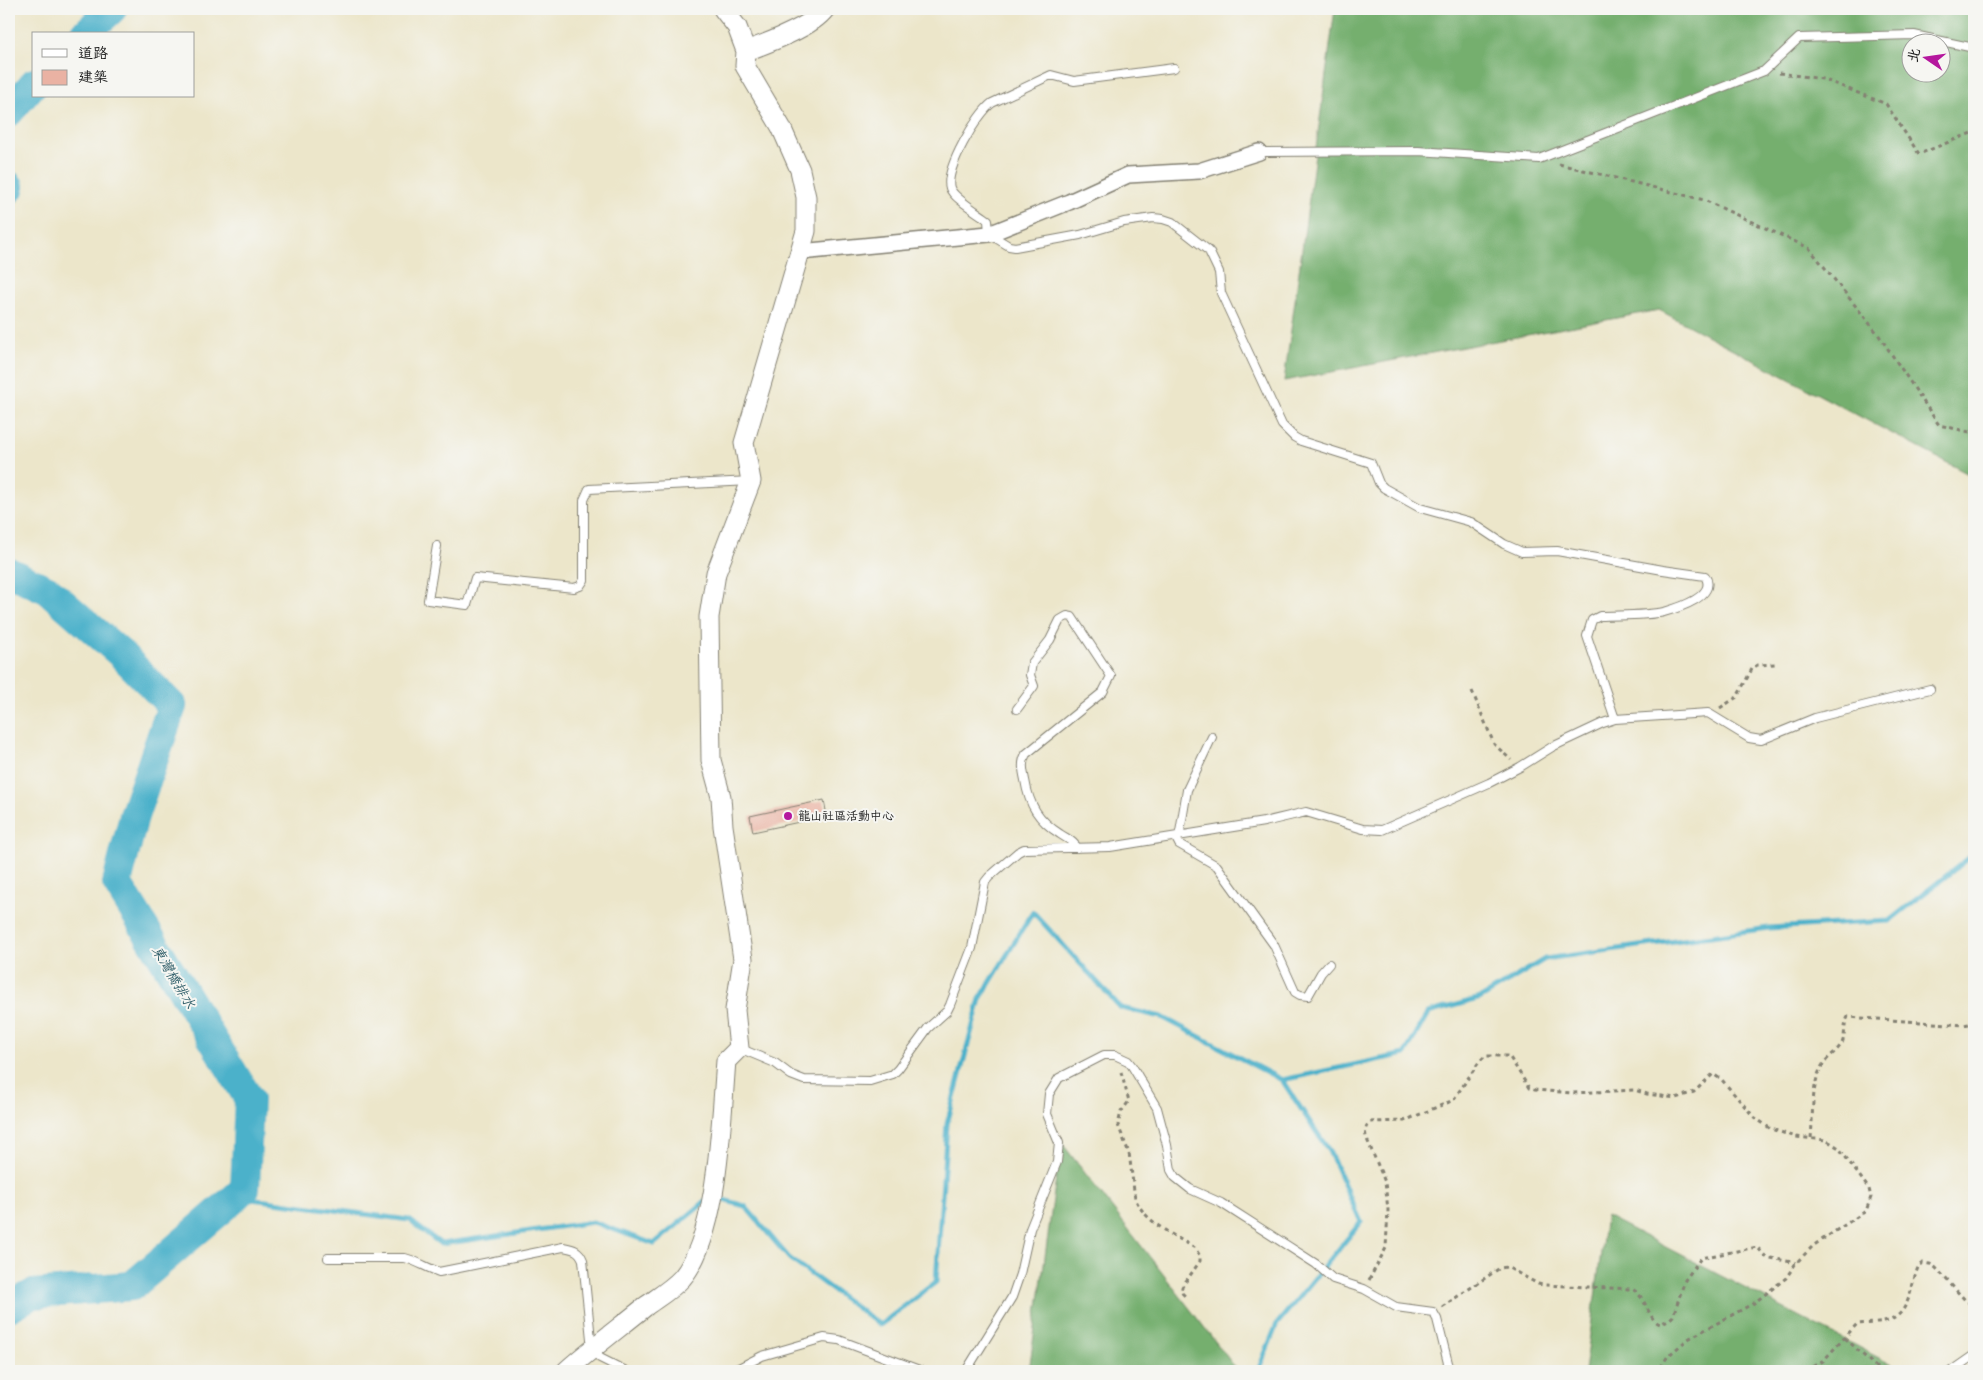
<svg xmlns="http://www.w3.org/2000/svg" width="1983" height="1380" font-family="Kalam,'LXGW WenKai TC',sans-serif">
	<style>
		.forest { fill: #74af6e; stroke: #486645; fill-rule: evenodd }
		.lines { fill: none; stroke-linecap: round; stroke-linejoin: round }
		.stream { stroke: #4bb1ca; stroke-width: 5 }
		.river { stroke: #4bb1ca; stroke-width: 30 }
		.building { fill: #eab2a3 }
		.service-casing { stroke: #848173; stroke-width: 10 }
		.minor-casing { stroke: #848173; stroke-width: 18 }
		.tertiary-casing { stroke: #848173; stroke-width: 21 }
		.path { stroke: #848173; stroke-width: 3; stroke-dasharray: 4 4; stroke-linecap: butt }
		.service { stroke: #fff; stroke-width: 8 }
		.minor { stroke: #fff; stroke-width: 15 }
		.tertiary { stroke: #fff; stroke-width: 19 }
		.poi-dot { fill: #b5179e; stroke: #f6f6f2; stroke-width: 2 }
		.labels { text-anchor: middle; stroke-width: 4; stroke-linejoin: round; paint-order: stroke }
		.poi-label { font-size: 12px; fill: #1c1c1c; stroke: #f6f6f2; text-anchor: start }
		.water-label { font-size: 14px; font-style: italic; fill: #315f6a; stroke: #f6f6f2 }
	</style>
	<rect width="100%" height="100%" fill="#f6f6f2"/>
	<filter id="ink" filterUnits="userSpaceOnUse"><feTurbulence type="fractalNoise" baseFrequency=".02" numOctaves="2"/><feDisplacementMap in="SourceGraphic" scale="10" xChannelSelector="R" yChannelSelector="G"/><feConvolveMatrix kernelMatrix="1 2 1 2 8 2 1 2 1" color-interpolation-filters="sRGB"/></filter>
	<filter id="wash" filterUnits="userSpaceOnUse"><feTurbulence type="fractalNoise" baseFrequency=".0096" numOctaves="4" result="noise"/><feDisplacementMap in="SourceGraphic" scale="20" xChannelSelector="R" yChannelSelector="G"/><feGaussianBlur stdDeviation="1.12" result="paint"/><feColorMatrix in="noise" values="0 0 0 0 0 0 0 0 0 0 0 0 0 0 0 0 0 1.4 0 .05"/><feComposite in="paint" operator="in"/></filter>
	<g filter="url(#wash)">
		<rect width="100%" height="100%" fill="#ece6ca"/>
		<!-- forest -->
		<path class="forest" d="M1335,9H1974V477L1659,310L1284,381ZM1910,42H1940V72H1910Z
			M1061,1142L1238,1371H1029Z
			M1606,1216L1904,1371H1585Z"/>
		<g class="lines">
			<!-- stream -->
			<path class="stream" d="M1282,1080L1405,1054L1428,1013L1481,998L1545,959L1769,928L1889,921L1974,854
				M236,1197L409,1220L441,1244L593,1222L654,1244L707,1200
				M716,1198L745,1206L789,1258L880,1325L936,1282L947,1124L980,999L1033,912L1121,1008L1162,1017L1282,1080L1329,1151L1361,1222L1277,1324L1258,1371"/>
			<!-- river -->
			<path class="river" d="M85,34L112,9
				M9,112L34,83
				M9,186V189
				M9,572L48,590L121,654L172,706L134,816L117,883L249,1099L245,1188L236,1197L132,1286L33,1294L9,1307"/>
		</g>
		<g id="blocks">
			<!-- building -->
			<path class="building" d="M824,800L827,816L753,832L750,816Z"/>
		</g>
	</g>
	<g filter="url(#ink)">
		<use href="#blocks" fill-opacity="0" stroke="#848173" stroke-width="1"/>
		<g class="lines">
			<defs>
				<path id="service" d="M1174,68L1074,81L1051,75L992,103C977,114 944,170 950,188C953,198 979,213 988,220L989,234L1009,246L1015,247L1080,235L1124,222L1153,218L1163,219L1172,222L1209,251L1219,272L1221,293L1282,425L1294,437L1301,441L1371,463L1379,483L1384,488L1420,508L1471,522L1504,544L1522,552L1557,551L1663,570L1705,576C1718,596 1678,608 1664,612C1644,616 1621,615 1600,616L1592,620L1587,636L1615,719
					M1259,152L1418,151L1539,159L1764,71L1799,38L1914,35L1974,48
					M437,546L428,600L467,605L475,578L574,588L580,586L584,580V500L589,489L751,481
					M1017,709L1034,686L1030,675L1032,663L1050,640L1060,620L1067,616L1072,617L1111,676L1103,692L1026,754C1021,762 1023,771 1025,780C1029,805 1038,820 1060,834C1067,839 1073,840 1077,848
					M1212,737L1187,790L1180,832L1177,840L1179,844L1217,866L1274,945L1295,992L1300,995L1308,996L1321,973L1329,964
					M739,1048L775,1063L791,1075L804,1080L870,1081L893,1074L898,1069L928,1028L947,1011L950,1005L972,948L985,882L989,877L1018,852L1024,849L1110,847L1264,822L1306,812L1363,829L1382,830L1489,783L1520,767L1552,747L1603,723L1615,719L1708,713L1749,738L1761,740L1815,718L1930,689
					M328,1258H405C417,1261 427,1268 439,1272L563,1247C574,1249 579,1250 583,1260L592,1349L600,1358L626,1371
					M733,1371L762,1356L824,1338L839,1340L922,1371
					M966,1371L1012,1297L1020,1274L1030,1229L1057,1162L1059,1143L1047,1114L1049,1094L1059,1078L1104,1055H1115L1128,1061L1132,1066L1157,1108L1167,1145L1171,1170L1175,1177L1190,1189L1221,1203L1316,1264L1333,1279L1364,1289L1396,1307L1433,1312L1437,1319L1450,1371
					M1951,1371L1974,1355"/>
				<path id="minor" d="M800,252L989,234L1069,202L1128,175L1199,171L1259,152"/>
				<path id="tertiary" d="M746,51C768,43 812,27 825,9
					M566,1371C592,1348 619,1328 646,1306C657,1298 672,1289 682,1278C719,1234 721,1119 726,1061L739,1048L735,1010L743,959L723,826L721,797L711,760L709,617L716,573L751,481L744,443L806,231V197L800,170L781,127L745,66L746,51L737,27L723,9"/>
			</defs>
			<!-- service casing -->
			<use href="#service" class="service-casing"/>
			<!-- minor casing -->
			<use href="#minor" class="minor-casing"/>
			<!-- tertiary casing -->
			<use href="#tertiary" class="tertiary-casing"/>
			<!-- path -->
			<path class="path" d="M1779,73L1823,79L1886,104L1919,154L1974,132
				M1559,164L1704,200L1809,248L1878,334L1939,425L1974,433
				M1472,691L1494,744L1511,760
				M1720,708L1737,697L1752,669L1757,665L1775,664
				M1121,1072L1129,1101L1121,1112L1118,1125L1129,1153L1135,1198C1145,1223 1174,1235 1195,1248L1200,1256V1261L1182,1287V1293L1185,1296
				M1811,1138C1813,1118 1811,1084 1822,1066C1827,1057 1837,1052 1842,1043C1846,1035 1843,1025 1848,1017L1963,1025L1974,1023
				M1369,1280L1386,1248L1388,1210L1385,1182L1366,1137C1365,1131 1365,1126 1370,1122L1404,1121L1449,1102L1454,1099L1479,1062L1485,1056H1509L1529,1088L1535,1090L1573,1093L1635,1090L1647,1094L1676,1098L1694,1092L1713,1074L1722,1080L1754,1117L1771,1129L1796,1137L1826,1140L1839,1148L1869,1189L1871,1197L1866,1211L1814,1245L1796,1263L1786,1278L1754,1303L1688,1339L1668,1356L1658,1371
				M1442,1307L1500,1268L1507,1267L1538,1284L1543,1285L1632,1289C1648,1298 1647,1319 1660,1324L1670,1319L1673,1316L1685,1280L1701,1258L1757,1247L1766,1257L1796,1263
				M1845,1338L1880,1371
				M1807,1371L1823,1361L1857,1324C1866,1323 1875,1324 1884,1322C1911,1317 1910,1285 1919,1265L1923,1263L1930,1264L1936,1268L1965,1300L1974,1306"/>
			<!-- service -->
			<use href="#service" class="service"/>
			<!-- minor -->
			<use href="#minor" class="minor"/>
			<!-- tertiary -->
			<use href="#tertiary" class="tertiary"/>
		</g>
	</g>
	<!-- markers -->
	<circle class="poi-dot" cx="788" cy="816" r="5"/>
	<g class="labels">
		<!-- poi labels -->
		<g class="poi-label">
			<text x="798" y="820">龍山社區活動中心</text>
		</g>
		<!-- water labels -->
		<g class="water-label">
			<text transform="translate(174 977) rotate(59)" y="5">東灣橋排水</text>
		</g>
	</g>
	<!-- margin -->
	<rect width="1983" height="1380" fill="none" stroke="#f6f6f2" stroke-width="30"/>
	<!-- legend -->
	<rect x="32" y="32" width="162" height="65" fill="#f6f6f2" stroke="#9f9f9c"/>
	<rect x="42" y="49" width="25" height="8" fill="#ffffff" stroke="#9f9f9c"/>
	<text x="78" y="58" font-size="15" fill="#1c1c1c">道路</text>
	<rect x="42" y="70" width="25" height="15" fill="#eab2a3" stroke="#9f9f9c"/>
	<text x="78" y="82" font-size="15" fill="#1c1c1c">建築</text>
	<!-- north arrow -->
	<g transform="translate(1926 58) rotate(283)"><circle r="24" fill="#f6f6f2" stroke="#9f9f9c"/>
	<path d="M0-4L9 19L0 12L-9 19Z" fill="#b5179e"/>
	<text y="-8" font-size="14" font-weight="bold" text-anchor="middle" fill="#1c1c1c">北</text>
	</g>
</svg>
